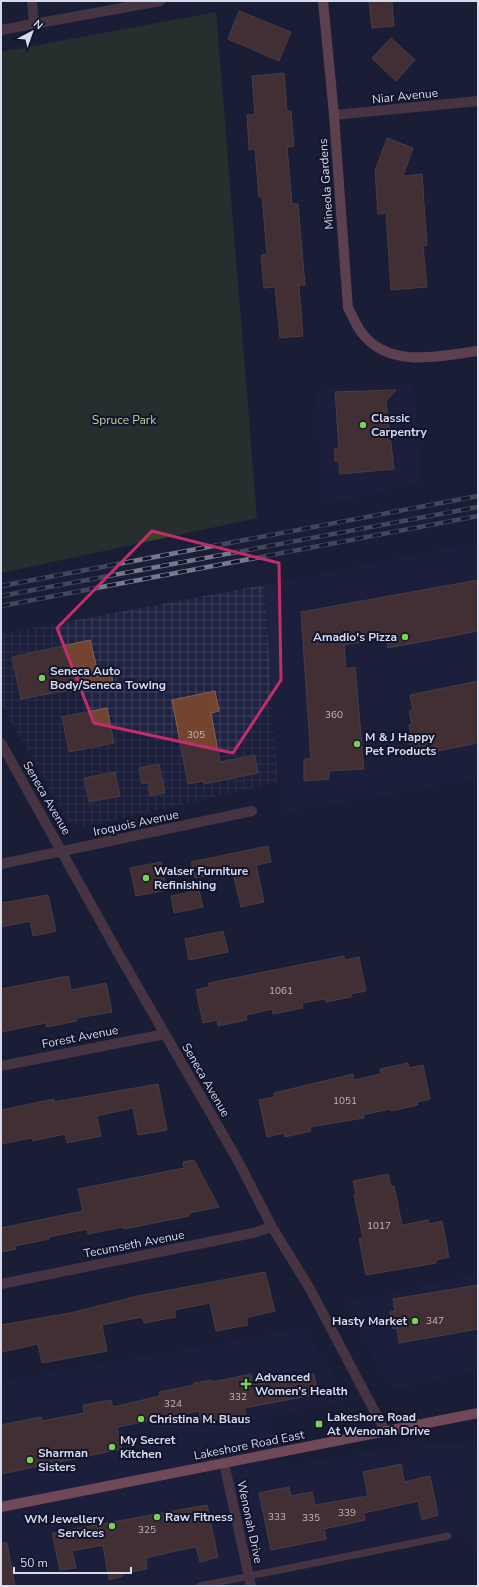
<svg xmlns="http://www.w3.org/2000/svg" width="479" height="1587" font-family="'Nunito Sans',sans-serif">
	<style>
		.built { fill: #1f2342 }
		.industrial { fill: url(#industrial-grid) }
		.green { fill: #364524 }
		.building { fill: #734530; stroke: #826254 }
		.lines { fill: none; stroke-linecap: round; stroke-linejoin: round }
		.lane { stroke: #7c5051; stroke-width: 7 }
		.street { stroke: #7c5051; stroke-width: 10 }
		.secondary { stroke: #af6a6d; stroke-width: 10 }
		.primary { stroke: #d77e82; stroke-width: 10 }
		.rail-casing { stroke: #767a8e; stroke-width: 4.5 }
		.rail { stroke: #11142c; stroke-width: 3; stroke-dasharray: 9; stroke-linecap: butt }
		.marked { fill: none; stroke: #c42c6a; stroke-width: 3; stroke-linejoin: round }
		.poi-dot { fill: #7cd155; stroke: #11142c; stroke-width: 1.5 }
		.labels { text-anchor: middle; stroke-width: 4; stroke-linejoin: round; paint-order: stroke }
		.number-label { font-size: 10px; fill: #beb6bd }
		.street-label { font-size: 12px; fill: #d7dbec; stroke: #11142c }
		.poi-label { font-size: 12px; font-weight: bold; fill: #d7dbec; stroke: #11142c; text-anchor: start }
		.park-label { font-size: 12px; fill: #b8da92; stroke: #11142c }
	</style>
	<defs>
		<pattern id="industrial-grid" width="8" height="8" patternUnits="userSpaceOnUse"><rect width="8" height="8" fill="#1f2342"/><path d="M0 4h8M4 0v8" fill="none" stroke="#3f425d"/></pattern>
	</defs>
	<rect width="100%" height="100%" fill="#1a1e36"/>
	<!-- built -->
	<path class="built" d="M413,382L422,483L321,505L317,391Z
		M478,542V779L282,814L264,585Z
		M478,1274V1370L397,1389L390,1387L341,1303Z
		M304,1328L350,1401L269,1417L281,1467L402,1446L478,1442V1553L459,1533L242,1586H1V1381Z"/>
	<!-- industrial -->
	<path class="industrial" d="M264,585L278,782L85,827L69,823L1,704V634Z"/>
	<!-- green -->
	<path class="green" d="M216,12L257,518L1,573V52Z"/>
	<!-- building -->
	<path class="building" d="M369,1H392L394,26L372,28Z
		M239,11L291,32L279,61L228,39Z
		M391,38L415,60L396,81L372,58Z
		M284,73L287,111H291L294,146L287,147L292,204H298L305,285H299L303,336L280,338L275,287L264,288L261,255L267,254L262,197H259L255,149L249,150L247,115L255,114L252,76Z
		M387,138L413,148L403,176L422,174L427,245L423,246L427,287L391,290L386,213L378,214L375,171Z
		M396,390L386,401L394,469L340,474L339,461H335L334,449L339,448L335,392Z
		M478,580V631L388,648L386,637L344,645L346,669L355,667L364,769L329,771V779L304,781V759H311L301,612Z
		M90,640L98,672L110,669L113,682L21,699L12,657Z
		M478,681V743L412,756L409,739H412L409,725L412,724L409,711L413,710L410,695Z
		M215,691L219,711L211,713L220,762L255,755L258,773L204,784V781L188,784L172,700Z
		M107,708L114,743L69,752L62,717Z
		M159,764L165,793L150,796L148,783L142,784L139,768Z
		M115,772L120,796L89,802L84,778Z
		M268,846L271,862L256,865L264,902L241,907L232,870L195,878L191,862Z
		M161,862L167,890L136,896L130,868Z
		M199,890L203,907L174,913L171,896Z
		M48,895L56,931L33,936L30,921L1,927V903Z
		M223,931L228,952L189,960L185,939Z
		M344,956L345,960L359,957L366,991L351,994V997L326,1002L325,999L302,1003L303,1008L273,1014L272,1009L246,1015L247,1020L218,1026L217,1020L203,1023L196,990L209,987V983Z
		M68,976L71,990L106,983L112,1012L77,1018V1021L47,1027L46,1023L1,1032V989Z
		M408,1063L409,1068L423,1065L430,1099L417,1102L418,1105L391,1111L390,1109L363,1115L364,1118L310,1127L311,1131L285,1137L284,1133L267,1137L259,1100L275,1097L274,1093L353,1074L354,1080L381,1074L380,1069Z
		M158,1084L167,1130L138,1135L133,1108L97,1116L101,1136L67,1143L65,1134L33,1141L32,1138L1,1144V1110L54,1099V1102Z
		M194,1160L219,1207L189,1213V1216L124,1229L123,1227L88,1234L87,1229L49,1237V1239L15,1246L16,1249L1,1252V1228L83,1211L78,1189L184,1168L183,1162Z
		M388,1174L391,1186H394L402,1225L428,1220L429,1224L442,1221L449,1257L436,1260V1263L366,1275L359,1238H363L354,1195L356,1194L353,1181Z
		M265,1272L275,1311L246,1318L248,1325L216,1331L210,1303L174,1310L176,1317L144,1323L142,1317L102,1325L107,1351L42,1363L38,1344L1,1352V1325L70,1313L138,1296Z
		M478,1285V1329L399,1343L397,1328L393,1329L390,1312L395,1311L393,1299Z
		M251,1374L253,1385L314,1374L318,1394L244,1408L246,1414L201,1423L199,1411L117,1427L121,1449L1,1474V1425L41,1417L42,1421L84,1413L83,1405L111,1400L113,1407L160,1396L159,1392L194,1385V1383L212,1380V1382Z
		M401,1464L404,1482L430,1476L438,1515L422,1520L418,1501L364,1513L365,1520L324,1529L326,1539L271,1550L259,1493L289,1487L291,1496L312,1492L315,1505L368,1496L363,1472Z
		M207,1505L218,1557L200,1562L196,1547L171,1552L146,1558L147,1569L123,1573V1576L109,1580L103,1545L72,1551L76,1568L60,1570L52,1533Z
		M1,1543H7L15,1586H1Z"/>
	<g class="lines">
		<!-- lane -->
		<path class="lane" d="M200,1586L448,1536"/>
		<!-- street -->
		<path class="street" d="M32,1L34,24
			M1,30L160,1
			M334,115L478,101
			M1,743L117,951L237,1159L272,1227L310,1289L385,1431
			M1,864L252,811
			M1,1066L165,1034
			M1,1284L253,1233L272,1227
			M224,1463L251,1586"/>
		<!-- secondary -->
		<path class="secondary" d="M323,1L334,115L348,308C353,316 356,326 362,333C389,369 440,356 478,351"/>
		<!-- primary -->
		<path class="primary" d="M1,1507L478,1413"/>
		<defs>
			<path id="rail" d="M1,586L478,496
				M1,596L478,507
				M1,606L478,516"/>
		</defs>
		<!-- rail casing -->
		<use href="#rail" class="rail-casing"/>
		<!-- rail -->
		<use href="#rail" class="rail"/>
	</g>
	<!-- marked area -->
	<path d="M0 0H479V1587H0ZM152,531L279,563L281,680L233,753L94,723L57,628Z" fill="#1a1e36" fill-opacity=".55" fill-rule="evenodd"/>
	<path class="marked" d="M152,531L279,563L281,680L233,753L94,723L57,628Z"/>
	<!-- markers -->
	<g class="poi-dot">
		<circle cx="363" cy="425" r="4"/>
		<circle cx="405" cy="637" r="4"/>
		<circle cx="42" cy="678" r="4"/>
		<circle cx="357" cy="744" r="4"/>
		<circle cx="146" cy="878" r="4"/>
		<circle cx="415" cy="1321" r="4"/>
		<path d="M244 1378h4v4h4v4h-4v4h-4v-4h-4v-4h4z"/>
		<circle cx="141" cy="1419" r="4"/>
		<rect x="315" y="1420" width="8" height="8" rx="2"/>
		<circle cx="112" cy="1447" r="4"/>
		<circle cx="30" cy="1460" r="4"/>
		<circle cx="157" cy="1517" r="4"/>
		<circle cx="112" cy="1526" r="4"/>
	</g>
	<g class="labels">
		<!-- number labels -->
		<g class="number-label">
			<text x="334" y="718">360</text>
			<text x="196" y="738">305</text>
			<text x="281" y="994">1061</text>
			<text x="345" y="1104">1051</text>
			<text x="379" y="1229">1017</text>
			<text x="435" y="1324">347</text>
			<text x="238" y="1400">332</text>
			<text x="173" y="1407">324</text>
			<text x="347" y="1516">339</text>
			<text x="277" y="1520">333</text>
			<text x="311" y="1521">335</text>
			<text x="147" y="1533">325</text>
		</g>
		<!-- street labels -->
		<g class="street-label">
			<text transform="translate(405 96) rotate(-6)" y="4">Niar Avenue</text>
			<text transform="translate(326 184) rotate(-94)" y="4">Mineola Gardens</text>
			<text transform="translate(47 798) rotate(60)" y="4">Seneca Avenue</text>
			<text transform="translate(136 823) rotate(-12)" y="4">Iroquois Avenue</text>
			<text transform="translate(80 1037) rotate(-11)" y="4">Forest Avenue</text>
			<text transform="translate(206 1080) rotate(60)" y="4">Seneca Avenue</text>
			<text transform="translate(134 1244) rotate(-11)" y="4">Tecumseth Avenue</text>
			<text transform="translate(249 1445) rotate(-11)" y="4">Lakeshore Road East</text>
			<text transform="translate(250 1522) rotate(78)" y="4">Wenonah Drive</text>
		</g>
		<!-- poi labels -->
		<g class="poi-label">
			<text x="371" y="422">Classic<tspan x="371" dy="14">Carpentry</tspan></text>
			<text x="397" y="641" text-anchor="end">Amadio's Pizza</text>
			<text x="50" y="675">Seneca Auto<tspan x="50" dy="14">Body/Seneca Towing</tspan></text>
			<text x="365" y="741">M &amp; J Happy<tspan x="365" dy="14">Pet Products</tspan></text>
			<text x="154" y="875">Walser Furniture<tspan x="154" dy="14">Refinishing</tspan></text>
			<text x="407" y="1325" text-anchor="end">Hasty Market</text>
			<text x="255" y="1381">Advanced<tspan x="255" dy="14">Women’s Health</tspan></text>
			<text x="327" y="1421">Lakeshore Road<tspan x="327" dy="14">At Wenonah Drive</tspan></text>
			<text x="149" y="1423">Christina M. Blaus</text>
			<text x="120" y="1444">My Secret<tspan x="120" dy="14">Kitchen</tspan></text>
			<text x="38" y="1457">Sharman<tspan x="38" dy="14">Sisters</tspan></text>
			<text x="165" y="1521">Raw Fitness</text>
			<text x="104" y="1523" text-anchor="end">WM Jewellery<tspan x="104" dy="14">Services</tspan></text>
		</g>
		<!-- park labels -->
		<g class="park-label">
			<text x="124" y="424">Spruce Park</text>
		</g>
	</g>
	<!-- border -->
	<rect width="479" height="1587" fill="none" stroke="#d7dbec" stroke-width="4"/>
	<!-- north arrow -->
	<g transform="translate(32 32) rotate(41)" stroke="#11142c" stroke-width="3" paint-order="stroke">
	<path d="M0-3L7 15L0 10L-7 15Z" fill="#d7dbec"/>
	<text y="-6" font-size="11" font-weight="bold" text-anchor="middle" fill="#d7dbec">N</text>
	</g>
	<!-- scale -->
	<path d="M14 1567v6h117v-6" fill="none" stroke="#d7dbec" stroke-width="2"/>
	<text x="20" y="1567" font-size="12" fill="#d7dbec" stroke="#11142c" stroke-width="3" paint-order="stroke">50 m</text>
</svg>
